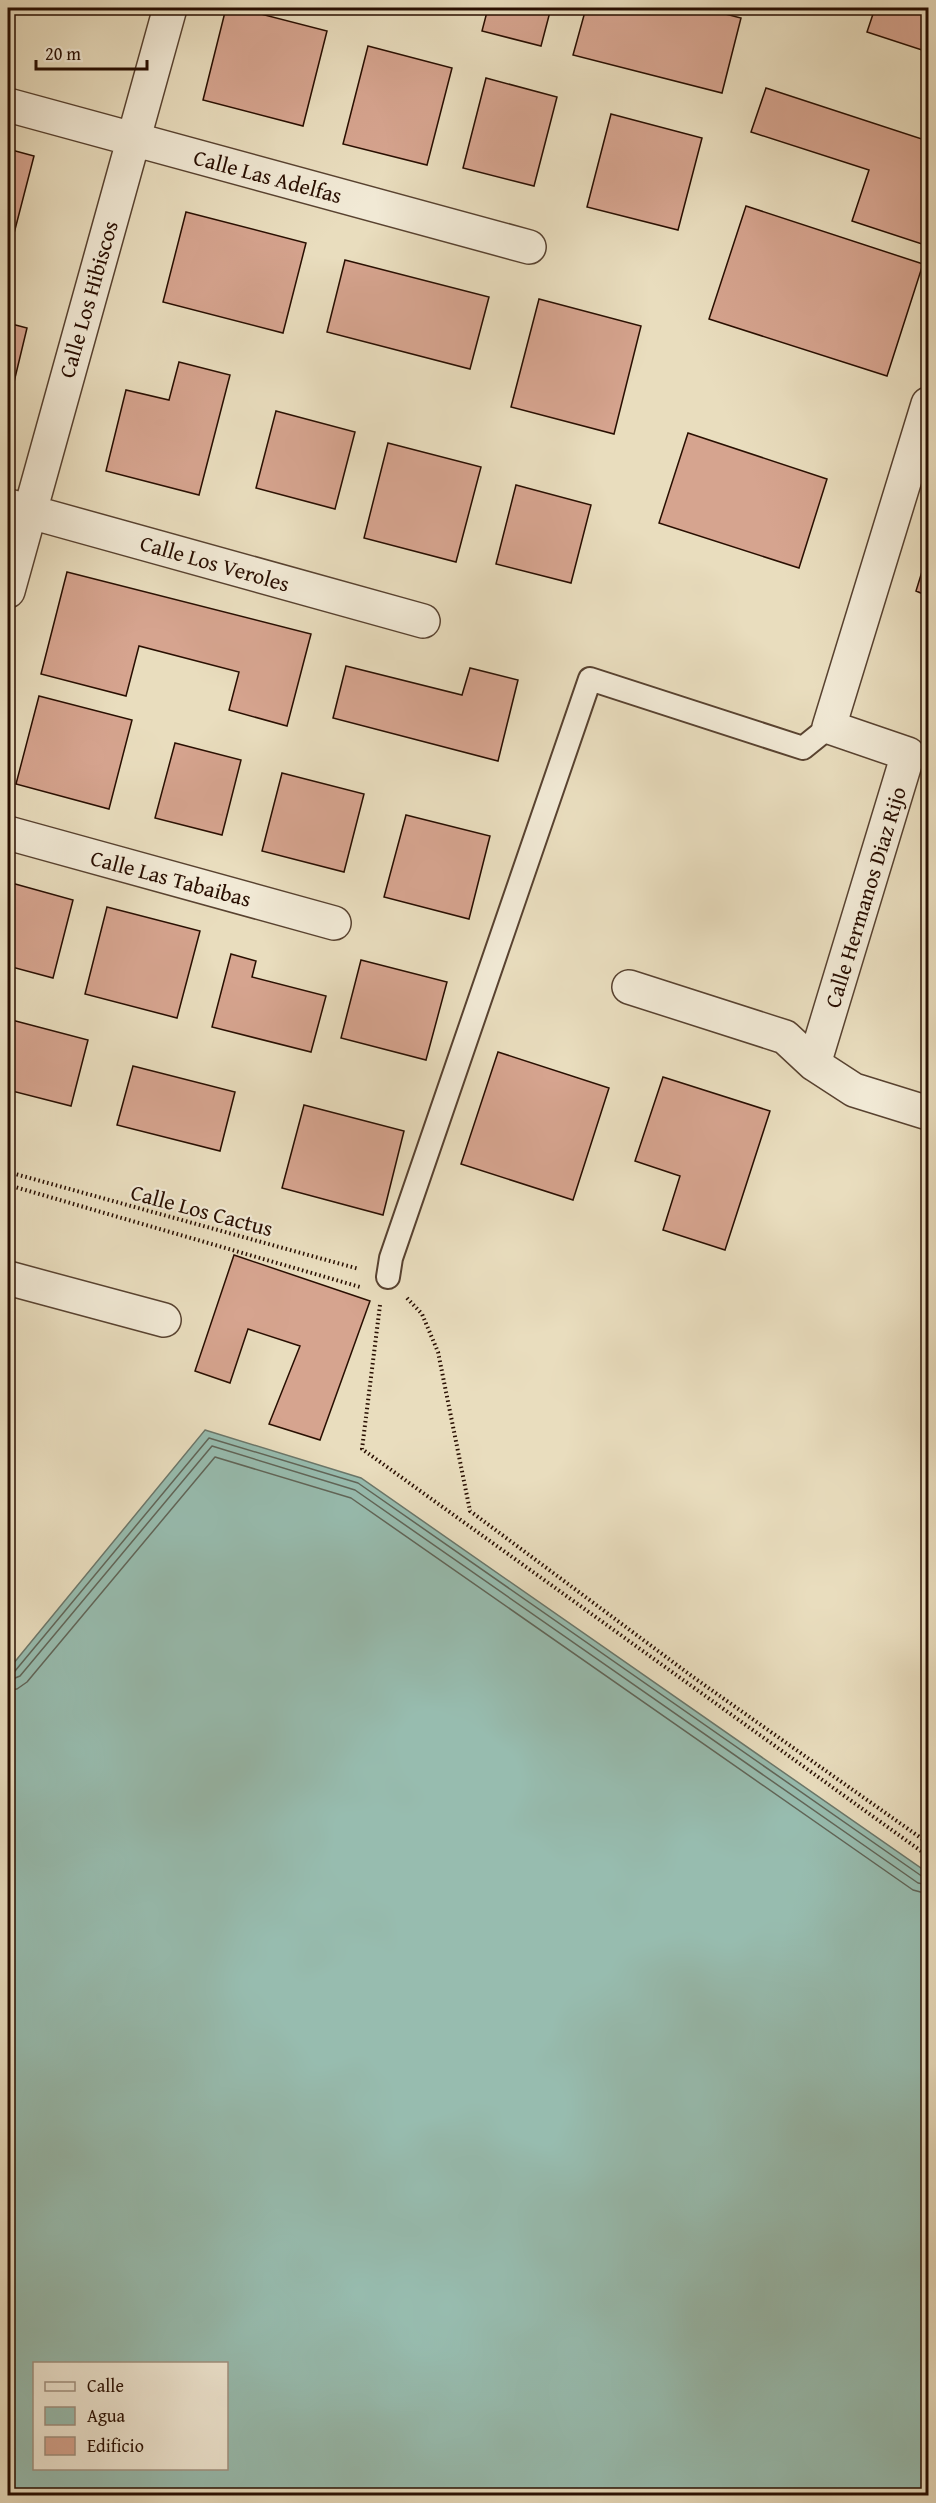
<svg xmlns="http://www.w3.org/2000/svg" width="936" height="2503" font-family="'Gentium Book Plus',serif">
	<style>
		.water { fill: #97bcaf; stroke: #6b7669; stroke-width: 1.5; fill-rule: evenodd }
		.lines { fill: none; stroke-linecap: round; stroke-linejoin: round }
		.shore { stroke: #606558; stroke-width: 1.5 }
		.building { fill: #d6a48f; stroke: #280e01; stroke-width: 1.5 }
		.service-casing { stroke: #584230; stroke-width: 26 }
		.minor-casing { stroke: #584230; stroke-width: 36 }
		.path { stroke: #280e01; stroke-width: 4; stroke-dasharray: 1.5 3; stroke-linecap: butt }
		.service { stroke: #f1e9d5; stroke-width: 22 }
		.minor { stroke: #f1e9d5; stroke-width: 33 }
		.labels { text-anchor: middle; stroke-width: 4.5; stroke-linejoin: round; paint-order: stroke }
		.street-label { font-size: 22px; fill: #280e01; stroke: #f1e9d5 }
	</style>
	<rect width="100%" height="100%" fill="#e9ddbe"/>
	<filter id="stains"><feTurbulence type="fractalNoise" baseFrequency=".00333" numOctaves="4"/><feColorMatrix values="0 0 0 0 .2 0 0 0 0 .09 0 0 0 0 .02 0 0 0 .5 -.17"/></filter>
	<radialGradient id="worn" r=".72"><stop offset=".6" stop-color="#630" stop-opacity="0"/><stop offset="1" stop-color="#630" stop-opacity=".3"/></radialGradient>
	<!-- water -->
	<path class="water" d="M205,1430L361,1478L928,1873V2495H8V1670ZM34,2364H226V2468H34Z"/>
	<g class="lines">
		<!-- shore -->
		<path class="shore" d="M8,1673L15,1671L209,1438L358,1483L923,1877L928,1878
			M8,1681L20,1676L212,1446L355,1490L918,1883L928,1885
			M8,1690L17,1689L27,1682L215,1457L351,1498L913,1890L928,1894"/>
	</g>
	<!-- building -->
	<path class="building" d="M226,8H237L327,31L303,126L203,100Z
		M488,8H551L541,46L482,31Z
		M586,8H702L741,18L722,93L573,55Z
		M875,8H928V52L867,32Z
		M368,46L452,68L427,165L343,144Z
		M486,78L557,97L534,186L463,168Z
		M766,88L928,141V246L852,221L869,170L751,132Z
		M611,114L702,138L678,230L587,207Z
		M8,149L34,156L11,245L8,244Z
		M746,206L923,264L887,376L709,319Z
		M186,212L306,243L283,333L163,302Z
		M345,260L489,297L470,369L327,332Z
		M539,299L641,326L614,434L511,407Z
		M8,323L27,328L8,407Z
		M179,362L230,375L199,495L106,471L126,390L169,400Z
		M276,411L355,432L335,509L256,488Z
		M688,433L827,479L799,568L659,523Z
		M388,443L481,467L456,562L364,538Z
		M516,485L591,505L571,583L496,564Z
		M928,552V596L916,591Z
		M67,572L311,634L287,726L229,710L239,672L139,646L126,696L41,674Z
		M346,666L462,695L470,668L518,680L498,761L333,718Z
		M39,696L132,720L109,809L16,784Z
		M175,743L241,760L222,835L155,818Z
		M282,773L364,794L344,872L262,851Z
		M406,815L490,836L469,919L384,897Z
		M8,882L73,900L53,978L8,966Z
		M107,907L200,931L177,1018L85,994Z
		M231,954L256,961L252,977L326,996L311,1052L212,1027Z
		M361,960L447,982L426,1060L341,1038Z
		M8,1019L88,1040L71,1106L8,1090Z
		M498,1052L609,1088L573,1200L461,1164Z
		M133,1066L235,1092L220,1151L117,1125Z
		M663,1077L770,1111L725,1250L663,1230L680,1176L635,1161Z
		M304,1105L404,1131L383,1215L282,1188Z
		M234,1255L370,1301L320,1440L269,1424L300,1346L248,1329L230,1383L195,1371Z"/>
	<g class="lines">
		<defs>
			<path id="service" d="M388,1277L391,1258L590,679L803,748L829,727"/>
			<path id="minor" d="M8,105L529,247
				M9,506L423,621
				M8,591L170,8
				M8,833L334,923
				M629,987L785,1037L814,1064L854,1090L928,1113
				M814,1064L908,754L829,727L928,404
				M8,1278L164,1320"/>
		</defs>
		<!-- service casing -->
		<use href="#service" class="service-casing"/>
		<!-- minor casing -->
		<use href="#minor" class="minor-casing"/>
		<!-- path -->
		<path class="path" d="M8,1172L359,1269
			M8,1185L360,1287
			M407,1298L422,1314L438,1352L470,1511L693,1677L928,1843
			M380,1305L362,1449L928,1856"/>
		<!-- service -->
		<use href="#service" class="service"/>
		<!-- minor -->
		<use href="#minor" class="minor"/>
	</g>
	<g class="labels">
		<!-- street labels -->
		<g class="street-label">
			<text transform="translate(268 176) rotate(15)" y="8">Calle Las Adelfas</text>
			<text transform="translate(88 299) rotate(-74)" y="8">Calle Los Hibiscos</text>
			<text transform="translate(215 563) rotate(16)" y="8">Calle Los Veroles</text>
			<text transform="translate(171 878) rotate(15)" y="8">Calle Las Tabaibas</text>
			<text transform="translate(865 897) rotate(-73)" y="8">Calle Hermanos Diaz Rijo</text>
			<text transform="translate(202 1210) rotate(15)" y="8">Calle Los Cactus</text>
		</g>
	</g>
	<!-- margin -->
	<rect width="936" height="2503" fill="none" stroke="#e9ddbe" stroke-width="30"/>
	<rect x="9" y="9" width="918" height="2485" fill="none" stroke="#280e01" stroke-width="3"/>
	<rect x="15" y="15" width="906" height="2473" fill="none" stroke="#280e01" stroke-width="1.5"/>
	<!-- legend -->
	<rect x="33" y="2362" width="195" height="108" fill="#f1e9d5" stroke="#a19180" stroke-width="1.5"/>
	<rect x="45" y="2382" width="30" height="9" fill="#f1e9d5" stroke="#a19180" stroke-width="1.5"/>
	<text x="87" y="2392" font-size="18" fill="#280e01">Calle</text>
	<rect x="45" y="2407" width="30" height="18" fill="#97bcaf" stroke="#a19180" stroke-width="1.5"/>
	<text x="87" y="2422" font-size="18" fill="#280e01">Agua</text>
	<rect x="45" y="2437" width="30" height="18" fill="#d6a48f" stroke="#a19180" stroke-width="1.5"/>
	<text x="87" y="2452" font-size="18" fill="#280e01">Edificio</text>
	<!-- scale -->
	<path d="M36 60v9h111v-9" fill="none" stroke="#280e01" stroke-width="3"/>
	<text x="45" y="60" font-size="18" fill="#280e01" stroke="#f1e9d5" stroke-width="4.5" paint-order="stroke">20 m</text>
	<rect width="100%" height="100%" filter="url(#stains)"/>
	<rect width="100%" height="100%" fill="url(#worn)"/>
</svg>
